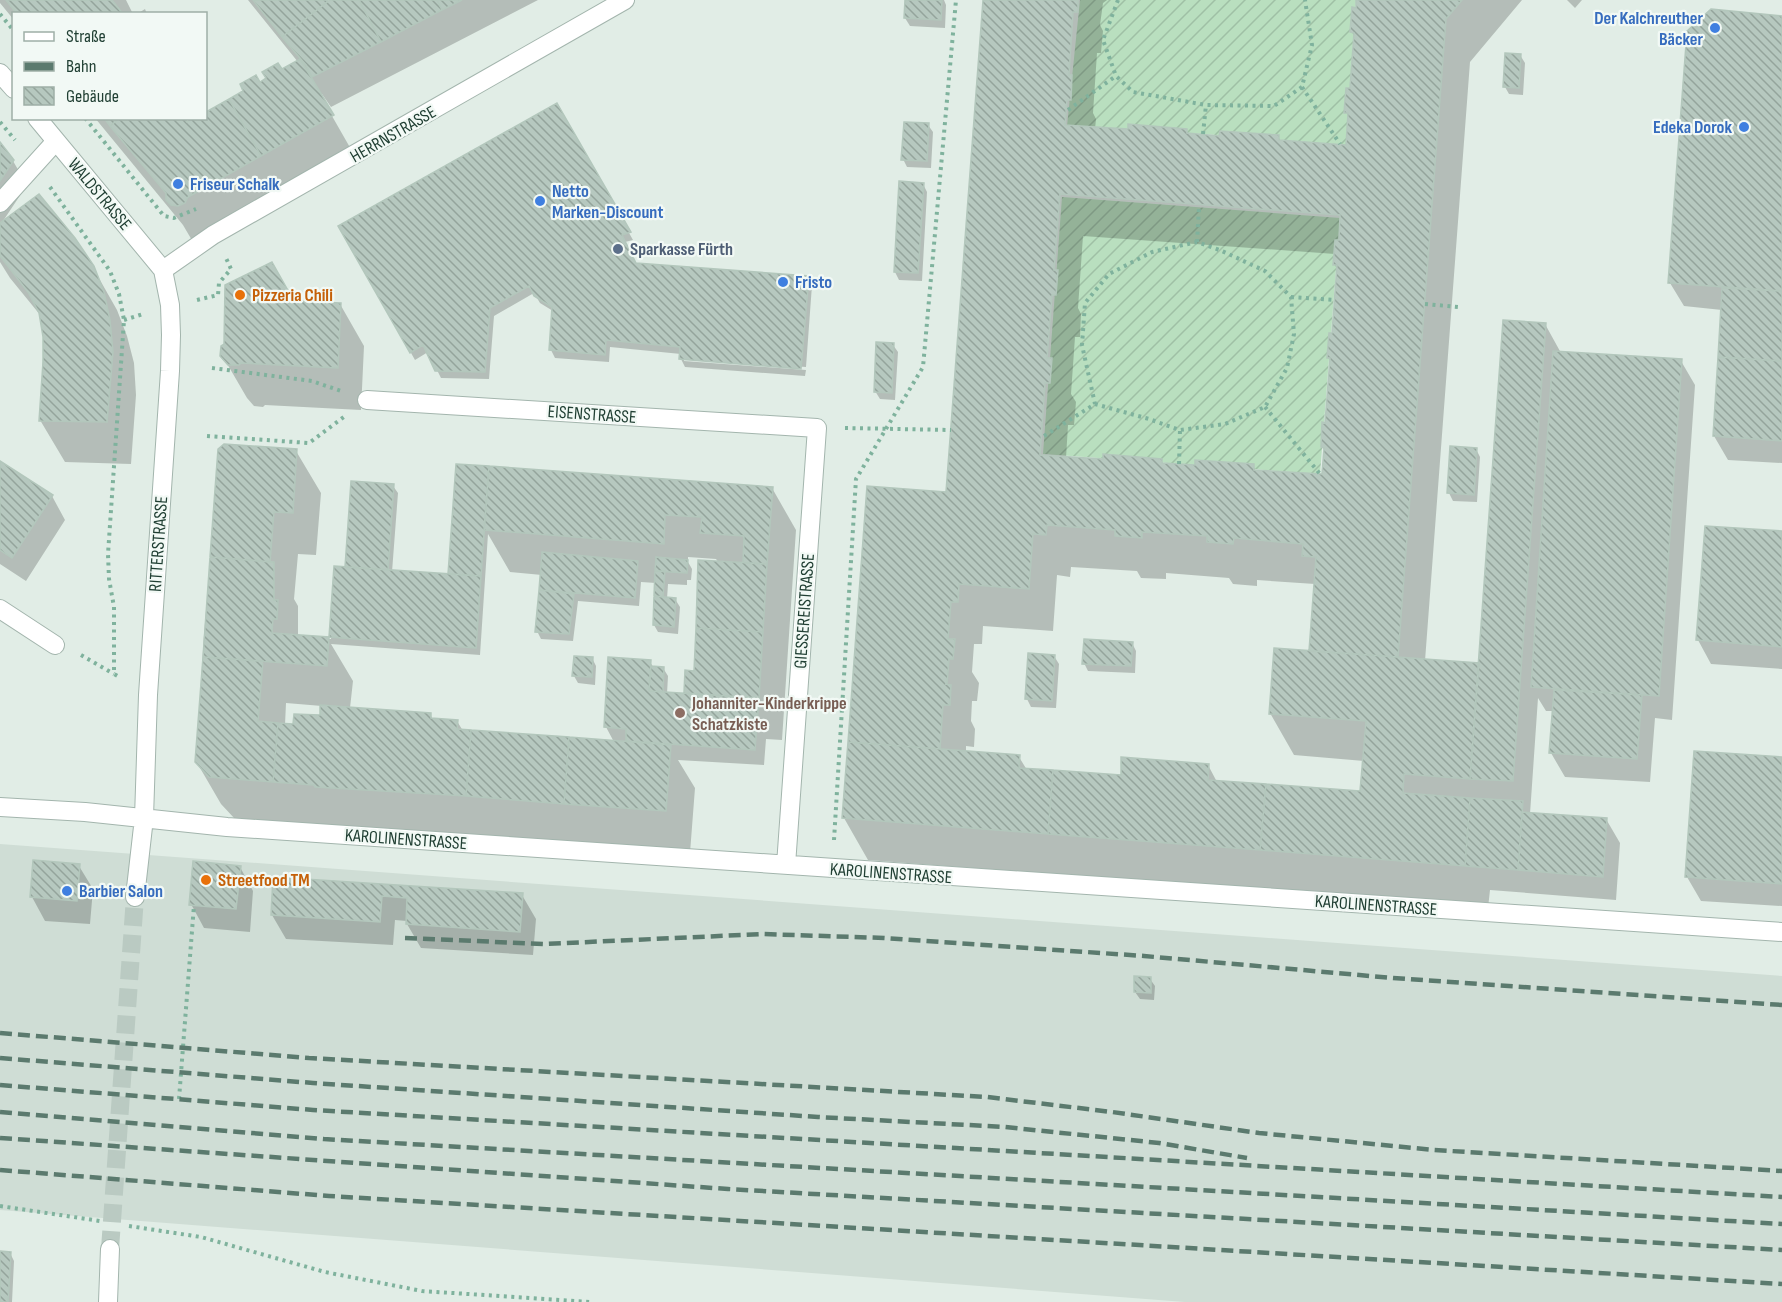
<svg xmlns="http://www.w3.org/2000/svg" width="1782" height="1302" font-family="'Sofia Sans Condensed',sans-serif">
	<style>
		.built { fill: #cfddd5 }
		.garden { fill: url(#garden-furrows) }
		.shadow { fill: #0003; fill-rule: evenodd }
		.building { fill: url(#building-back-hatch); stroke: #b3c7bc; stroke-width: 1.5; fill-rule: evenodd }
		.lines { fill: none; stroke-linecap: round; stroke-linejoin: round }
		.minor-tunnel { stroke: #bacac2; stroke-width: 18; stroke-dasharray: 18 9; stroke-linecap: butt }
		.minor-casing { stroke: #a3b5ad; stroke-width: 20 }
		.path { stroke: #7fb29d; stroke-width: 4; stroke-dasharray: 3 4.5; stroke-linecap: butt }
		.minor { stroke: #fff; stroke-width: 18 }
		.rail { stroke: #5b7a6e; stroke-width: 4.5; stroke-dasharray: 12 6; stroke-linecap: butt }
		.shop-dot { fill: #3f7fe0; stroke: #f2f9f5; stroke-width: 2 }
		.service-dot { fill: #5c6f8a; stroke: #f2f9f5; stroke-width: 2 }
		.food-dot { fill: #e8710a; stroke: #f2f9f5; stroke-width: 2 }
		.education-dot { fill: #8d6e63; stroke: #f2f9f5; stroke-width: 2 }
		.labels { text-anchor: middle; stroke-width: 4.5; stroke-linejoin: round; paint-order: stroke }
		.shop-label { font-size: 18px; font-weight: bold; fill: #366cbe; stroke: #f2f9f5; text-anchor: start }
		.street-label { font-size: 18px; fill: #203f33; stroke: #f2f9f5 }
		.service-label { font-size: 18px; font-weight: bold; fill: #4e5e75; stroke: #f2f9f5; text-anchor: start }
		.food-label { font-size: 18px; font-weight: bold; fill: #c56008; stroke: #f2f9f5; text-anchor: start }
		.education-label { font-size: 18px; font-weight: bold; fill: #785e54; stroke: #f2f9f5; text-anchor: start }
	</style>
	<defs>
		<pattern id="garden-furrows" width="10" height="10" patternUnits="userSpaceOnUse" patternTransform="scale(1.5)"><rect width="10" height="10" fill="#b9dfbf"/><path d="M-1 1l2-2M0 10L10 0M9 11l2-2" fill="none" stroke="#9fc0a5"/></pattern>
		<pattern id="building-back-hatch" width="6" height="6" patternUnits="userSpaceOnUse" patternTransform="scale(1.5)"><rect width="6" height="6" fill="#b6c8bf"/><path d="M-1 5l2 2M0 0l6 6M5-1l2 2" fill="none" stroke="#94a49c"/></pattern>
	</defs>
	<rect width="100%" height="100%" fill="#e1ede6"/>
	<!-- built -->
	<path class="built" d="M0,844L1782,976V1302H1185L0,1210Z"/>
	<!-- garden -->
	<path class="garden" d="M1080,0H1356L1346,145L1203,134L1067,126Z
		M1062,197L1340,218L1320,474L1043,454Z"/>
	<!-- shadow -->
	<path class="shadow" d="M0,0H126L133,14H14V20L0,3Z
		M248,0H325L327,3L334,0H538L331,107L322,94L320,95L356,158L193,242L183,225L95,118H182L187,124L206,118V114L298,62Z
		M906,0H944L946,5L945,28L910,26L905,18Z
		M984,0H1107L1103,3L1100,25L1103,31L1101,53H1097L1093,113L1096,119L1095,129L1186,130L1189,135L1221,137L1278,136L1281,142L1347,146L1349,118L1346,112L1351,89L1355,38L1352,32L1358,0H1522L1470,62L1425,661L1479,665L1545,324L1561,353L1681,361L1695,385L1672,720L1655,718L1650,782L1565,777L1551,753L1554,711H1546L1538,698L1530,814L1606,819L1620,843L1616,900L1490,890L1488,908L868,860L844,818L947,494ZM1083,236L1335,254V265L1338,271L1333,335L1328,357L1331,363L1327,424L1322,447L1325,451L1323,476L1256,471L1253,466L1164,465L1161,460L1104,461L1066,458L1068,425H1074L1076,402L1071,394L1075,337H1080L1081,314L1078,308ZM1071,567L1137,571L1141,578L1166,579V573L1229,578L1233,584L1257,586V580L1315,584L1310,652L1270,713L1294,755L1364,761L1361,792L1217,782L1208,765L1122,776L1027,770L1019,757L966,752V746L974,747L975,729L971,721L972,701H977L979,683L972,672L974,644H982L983,626L1053,631L1057,575L1070,577Z
		M1567,0H1582L1575,8Z
		M145,9L147,14H137Z
		M1782,17V463L1728,460L1714,436L1722,310L1684,306L1670,283Z
		M1520,55L1525,63L1523,95L1509,94L1505,87Z
		M557,105L633,240L625,242L636,264L808,278L812,285L806,367L684,358V361L806,370L805,376L685,367L681,359V354L610,347L609,362L555,358L551,350L553,311L540,303L534,293L494,316L489,379L441,378L428,352L415,360L340,227Z
		M928,125L933,132L931,168L907,167L903,159Z
		M0,145L13,161L27,185L1,224L92,266L117,310L127,336L134,363L136,395L131,464L65,462L40,420L44,337L41,316L10,278L0,262Z
		M923,184L927,192L922,281L899,280L895,272Z
		M294,302L340,304L364,346L361,410L265,405L263,407L254,406L247,398L222,355Z
		M893,345L898,352L895,400L880,399L875,391Z
		M1476,449L1480,457L1477,502L1453,501L1449,493Z
		M220,450L296,451L321,493L316,555L298,554L294,599L298,606V637L331,639L335,568L347,569L393,486L398,493L392,572L449,576L457,465L772,488L796,530L782,740L766,739L764,765L678,760L695,788L690,853L235,819L221,804L196,761L204,634ZM488,534L510,572L542,575L537,631L541,639L573,641L578,601L639,606L641,582L656,583L654,625L658,632L678,634L680,607L675,599H667L668,584L687,585V580H691L692,569L688,562V557L716,559L719,563L695,672H686L685,695L667,694L668,676L663,668H654L650,662L606,727L614,742L463,731L457,721L433,720L430,714L350,708L353,681L331,644L480,655ZM286,703L322,706L321,717L294,725H285Z
		M0,463L52,496L65,520L26,581L0,564Z
		M1782,533V669L1711,664L1698,640Z
		M1132,643L1136,651L1135,673L1088,671L1084,663Z
		M1054,656L1059,664L1056,708L1031,707L1027,699Z
		M592,658L596,666L595,685L578,683L574,676Z
		M1782,758V906L1701,901L1687,877Z
		M79,866L93,889L90,924L45,921L32,897Z
		M240,867L253,891L250,932L204,928L191,904Z
		M274,879L522,895L536,919L533,955L421,948L407,924V921L395,920L393,945L286,939L272,915Z
		M1150,979L1155,986L1154,1000L1140,999L1135,992Z
		M0,1252L10,1253L14,1261L12,1302H0Z"/>
	<!-- building -->
	<path class="building" d="M6,0H112L123,14H17Z
		M253,0H326L328,1L282,37Z
		M330,0H359L381,42L312,77L306,65L282,37Z
		M359,0H437L442,10L381,42Z
		M437,0H462L442,10Z
		M905,0H942L941,20L904,18Z
		M983,0H1078V12H1073L1069,75H1072L1071,100H1067L1065,125L1128,129V124L1187,129V133L1219,136L1220,131L1279,135V140L1346,145L1348,113H1344L1346,88H1350L1354,33L1350,32L1352,7L1356,8V0H1462L1446,19L1398,657L1309,651L1316,557L1302,556L1303,544L1234,538L1233,544L1207,542V536L1142,532V538L1115,536V530L1047,525L1046,535L1033,534L1029,589L959,584L958,602H951L948,639H955L953,659H949L947,684H945L951,685L950,705H943L940,749L848,742L867,486L946,492ZM1060,194L1340,215L1339,240H1335L1333,265H1337L1332,333H1329L1327,358H1330L1325,423L1322,422L1321,447L1324,448L1322,474L1254,470V464L1195,460V465L1162,463V459L1103,454V459L1040,455L1045,383H1050L1052,358H1047L1052,295H1056L1058,270H1054Z
		M1711,9L1782,16V291L1668,283L1687,31Z
		M1505,53L1521,54L1519,88L1503,87Z
		M300,59L334,115L261,156L229,99L243,91L240,84L256,75L260,82L266,78L262,72L278,63L282,69Z
		M229,99L261,156L188,197L185,203L178,206L171,205L166,200V193L110,126L120,118H184L187,122L194,118H206V112Z
		M557,103L631,232L622,235L636,263L809,276L801,369L679,359L680,347L606,340L605,355L549,350L552,307L534,296L529,286L490,308L485,372L435,371L423,345L410,353L338,226Z
		M104,118H120L110,126Z
		M904,122L929,123L927,161L901,160Z
		M0,142L14,160L0,181Z
		M899,181L924,183L918,273L894,272Z
		M39,194L75,238L94,266L104,292L110,320L113,352L107,422L39,421L43,362V337L39,313L28,292L0,256V223Z
		M272,262L294,301L341,303L338,368L241,363L239,365H228L220,356L221,346L224,344L225,285Z
		M1722,288L1782,291V361L1718,357Z
		M1503,320L1546,323L1513,781L1470,779Z
		M876,342L894,343L892,393L874,392Z
		M1553,351L1682,359L1659,696L1531,687Z
		M1718,357L1782,361V441L1713,436Z
		M224,444L297,449L293,513L274,512L270,562L210,557L218,449Z
		M1450,446L1477,448L1474,495L1447,493Z
		M0,461L53,495L12,558L0,550Z
		M456,464L489,466L481,576L448,574Z
		M489,466L773,487L767,564L743,563L744,536L700,533L702,517L665,515L664,544L484,530Z
		M351,481L394,484L388,570L345,567Z
		M1705,526L1782,531V647L1696,640Z
		M542,552L638,561L635,598L539,590Z
		M210,557L274,562V600H278L277,619H273L272,633L329,637L327,666L203,657Z
		M656,557L688,560L687,573L655,571Z
		M698,560L767,564L763,632L696,628Z
		M334,566L481,576L476,648L329,637Z
		M655,571H665L663,597L654,596Z
		M539,590L574,594L569,634L535,632Z
		M654,596L676,598L674,627L653,625Z
		M696,628L763,632L759,698L684,693L685,670L694,671Z
		M1084,639L1133,642L1131,666L1082,664Z
		M1274,648L1479,663L1470,779L1404,774L1403,793L1470,798L1465,866L1260,850L1266,784L1360,791L1366,721L1269,714Z
		M1028,653L1055,655L1052,701L1025,699Z
		M574,656L593,657L592,677L572,676Z
		M203,657L263,661L258,721L278,723L273,782L209,777L195,762Z
		M608,657L651,660L649,691L759,698L755,750L626,741V729L604,727Z
		M651,666L664,667L663,692L649,691Z
		M1554,690L1642,695L1637,759L1549,753Z
		M320,705L431,713V718L458,720L457,729L471,730L466,796L315,787L314,785L273,782L278,723L293,724L294,714L320,715Z
		M471,730L569,737L564,804L466,796Z
		M569,737L671,745L666,811L564,804Z
		M848,742L1020,755L1019,768L1053,770L1048,834L842,818Z
		M1694,751L1782,757V884L1685,877Z
		M1121,757L1209,764L1208,780L1266,784L1260,850L1048,834L1053,770L1121,775Z
		M1470,798L1523,801L1518,870L1465,866Z
		M1522,812L1607,818L1603,877L1518,870Z
		M33,860L80,864L77,901L30,897Z
		M193,861L241,866L236,909L189,905Z
		M273,877L523,893L520,932L406,924L407,898L382,896L380,922L271,915Z
		M1134,976L1151,977V993L1134,992Z
		M0,1251L11,1252L8,1302H0Z"/>
	<g class="lines">
		<!-- minor-tunnel -->
		<path class="minor-tunnel" d="M110,1249L135,897"/>
		<defs>
			<path id="minor" d="M0,73L14,89
				M37,118L163,270L170,305L171,335L170,371L148,695L144,818L135,897
				M0,203L56,141
				M163,270L213,235L625,0
				M367,400L817,428L786,865
				M0,609L55,645
				M0,807L85,812L227,827L1782,932
				M108,1302L110,1249"/>
		</defs>
		<!-- minor casing -->
		<use href="#minor" class="minor-casing"/>
		<!-- path -->
		<path class="path" d="M1118,0L1103,40L1116,76L1133,92L1206,105L1274,106L1302,87L1312,45L1305,0
			M0,14L14,31
			M1302,87L1340,144
			M1068,110L1116,76
			M85,118L164,216L174,218L196,209
			M0,122L15,140
			M1203,134L1206,105
			M50,187L110,271L119,294L124,320L108,554L109,579L114,607V674L121,678
			M1197,242L1199,208
			M1291,297L1335,300
			M197,300L218,295L219,283L231,269L226,258
			M1425,304L1458,307
			M124,320L143,314
			M212,368L312,381L341,391
			M1265,407L1320,474
			M845,428L951,430
			M207,436L309,443L345,416
			M1044,436L1095,404L1149,419L1180,430L1225,424L1265,407L1287,368L1294,334L1291,297L1265,271L1222,251L1197,242L1152,252L1109,274L1085,303L1082,345L1095,404
			M1179,464L1180,430
			M81,655L114,674
			M834,840L856,479L923,367L956,0
			M179,1099L194,905
			M0,1206L100,1221
			M129,1226L201,1237L325,1272L422,1291L591,1302"/>
		<!-- minor -->
		<use href="#minor" class="minor"/>
		<!-- rail -->
		<path class="rail" d="M405,938L544,944L763,934L884,938L1144,956L1393,978L1782,1005
			M0,1033L309,1058L987,1097L1112,1112L1259,1133L1434,1150L1782,1171
			M0,1058L313,1083L818,1117L1005,1127L1159,1143L1247,1158
			M0,1085L313,1110L1782,1197
			M0,1112L324,1139L1782,1224
			M0,1138L728,1189L1782,1250
			M0,1170L329,1196L1782,1284"/>
	</g>
	<!-- markers -->
	<g class="shop-dot">
		<circle cx="1715" cy="28" r="6"/>
		<circle cx="1744" cy="127" r="6"/>
		<circle cx="178" cy="184" r="6"/>
		<circle cx="540" cy="201" r="6"/>
		<circle cx="783" cy="282" r="6"/>
		<circle cx="67" cy="891" r="6"/>
	</g>
	<circle class="service-dot" cx="618" cy="249" r="6"/>
	<g class="food-dot">
		<circle cx="240" cy="295" r="6"/>
		<circle cx="206" cy="880" r="6"/>
	</g>
	<circle class="education-dot" cx="680" cy="713" r="6"/>
	<g class="labels">
		<!-- shop labels -->
		<g class="shop-label">
			<text x="1703" y="24" text-anchor="end">Der Kalchreuther<tspan x="1703" dy="21">Bäcker</tspan></text>
			<text x="1732" y="133" text-anchor="end">Edeka Dorok</text>
			<text x="190" y="190">Friseur Schalk</text>
			<text x="552" y="197">Netto<tspan x="552" dy="21">Marken-Discount</tspan></text>
			<text x="795" y="288">Fristo</text>
			<text x="79" y="897">Barbier Salon</text>
		</g>
		<!-- street labels -->
		<g class="street-label">
			<text transform="translate(393 134) rotate(-30)" y="6">HERRNSTRASSE</text>
			<text transform="translate(100 194) rotate(50)" y="6">WALDSTRASSE</text>
			<text transform="translate(592 414) rotate(4)" y="6">EISENSTRASSE</text>
			<text transform="translate(158 544) rotate(-86)" y="6">RITTERSTRASSE</text>
			<text transform="translate(804 611) rotate(-86)" y="6">GIESSEREISTRASSE</text>
			<text transform="translate(406 839) rotate(4)" y="6">KAROLINENSTRASSE</text>
			<text transform="translate(891 873) rotate(4)" y="6">KAROLINENSTRASSE</text>
			<text transform="translate(1376 905) rotate(4)" y="6">KAROLINENSTRASSE</text>
		</g>
		<!-- service labels -->
		<g class="service-label">
			<text x="630" y="255">Sparkasse Fürth</text>
		</g>
		<!-- food labels -->
		<g class="food-label">
			<text x="252" y="301">Pizzeria Chili</text>
			<text x="218" y="886">Streetfood TM</text>
		</g>
		<!-- education labels -->
		<g class="education-label">
			<text x="692" y="709">Johanniter-Kinderkrippe<tspan x="692" dy="21">Schatzkiste</tspan></text>
		</g>
	</g>
	<!-- legend -->
	<rect x="12" y="12" width="195" height="108" fill="#f2f9f5" stroke="#9eafa7" stroke-width="1.5"/>
	<rect x="24" y="32" width="30" height="9" fill="#ffffff" stroke="#9eafa7" stroke-width="1.5"/>
	<text x="66" y="42" font-size="18" fill="#203f33">Straße</text>
	<rect x="24" y="62" width="30" height="9" fill="#5b7a6e" stroke="#9eafa7" stroke-width="1.5"/>
	<text x="66" y="72" font-size="18" fill="#203f33">Bahn</text>
	<rect x="24" y="87" width="30" height="18" fill="url(#building-back-hatch)" stroke="#9eafa7" stroke-width="1.5"/>
	<text x="66" y="102" font-size="18" fill="#203f33">Gebäude</text>
</svg>
